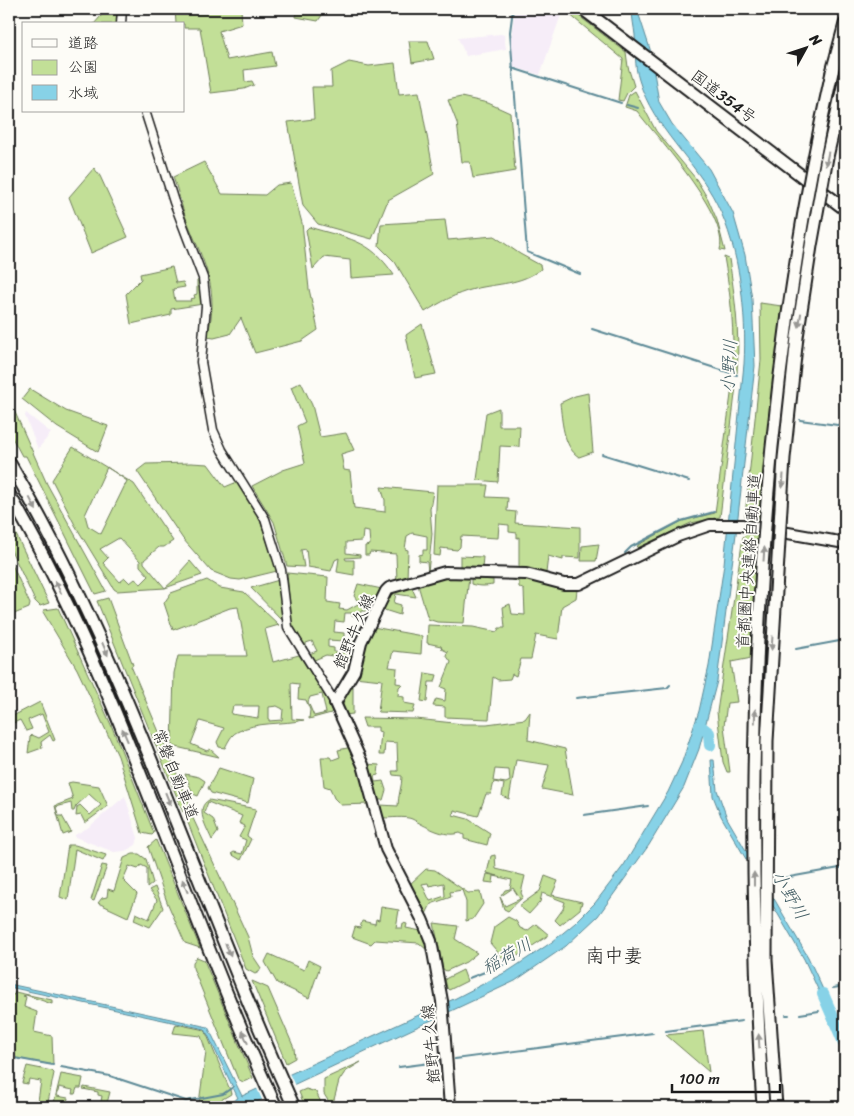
<svg xmlns="http://www.w3.org/2000/svg" width="854" height="1116" font-family="Sriracha,'Klee One',sans-serif">
	<style>
		.built { fill: #f6edf8 }
		.green { fill: #c2df97; stroke: #6f7e5a; fill-rule: evenodd }
		.water { fill: #87d2e7; stroke: #5c8996 }
		.pier { fill: #fdfcf7 }
		.lines { fill: none; stroke-linecap: round; stroke-linejoin: round }
		.stream { stroke: #5c8996; stroke-width: 2 }
		.river { stroke: #87d2e7; stroke-width: 12 }
		.minor-casing { stroke: #1c1c1c; stroke-width: 11 }
		.major-casing { stroke: #1c1c1c; stroke-width: 14 }
		.highway-casing { stroke: #1c1c1c; stroke-width: 15 }
		.minor { stroke: #fdfcf7; stroke-width: 8 }
		.major { stroke: #fdfcf7; stroke-width: 10 }
		.highway { stroke: #fdfcf7; stroke-width: 11 }
		.highway-bridge-casing { stroke: #1c1c1c; stroke-width: 15; stroke-linecap: butt }
		.highway-bridge { stroke: #fdfcf7; stroke-width: 11 }
		.oneway { fill: #989794 }
		.labels { text-anchor: middle; stroke-width: 4; stroke-linejoin: round; paint-order: stroke }
		.street-label { font-size: 16px; fill: #1c1c1c; stroke: #fdfcf7 }
		.water-label { font-size: 18px; font-style: italic; fill: #415c63; stroke: #fdfcf7 }
		.quarter-label { font-size: 19px; fill: #1c1c1c; stroke: #fdfcf7 }
	</style>
	<rect width="100%" height="100%" fill="#fdfcf7"/>
	<filter id="ink" filterUnits="userSpaceOnUse"><feTurbulence type="fractalNoise" baseFrequency=".02" numOctaves="2"/><feDisplacementMap in="SourceGraphic" scale="10" xChannelSelector="R" yChannelSelector="G"/><feConvolveMatrix kernelMatrix="1 2 1 2 8 2 1 2 1" color-interpolation-filters="sRGB"/></filter>
	<g filter="url(#ink)">
		<!-- built -->
		<path class="built" d="M515,9H563L540,75L513,67L511,38Z
			M501,34L504,35L506,49L466,56L458,38Z
			M26,413L51,433L38,449L25,416Z
			M125,796L138,838L136,845L125,851L114,852L75,837V835L89,827Z"/>
		<!-- green -->
		<path class="green" d="M107,9H118L117,24H94Z
			M175,9H241L242,24L219,31L227,60L272,52L275,66L244,70L245,82L252,81L254,85L244,89L211,93L200,28H184V24H176Z
			M302,9H326L318,21L296,17V11Z
			M563,9H570L626,52L628,67L634,86L627,93L623,101L618,100L623,59Z
			M409,41H428L434,59L412,63Z
			M349,62L369,66L395,63L399,94L419,92L434,174L388,200L372,239L318,224L303,206L288,122L314,119L312,87H332L331,71Z
			M635,91L656,131L696,179L708,199L717,220L725,251L720,250C729,215 658,139 637,111L625,107L629,95Z
			M461,97L488,103L510,113L515,171L473,178L470,162H462L457,123L448,100Z
			M204,162L222,194L265,195L277,185L291,183L302,223L309,289L318,330L302,341L255,353L241,318L230,334L214,338L207,337C221,288 203,262 186,218C181,205 178,190 173,177Z
			M94,168L100,176L128,237L91,253L69,197Z
			M445,220L448,240L494,236L520,254L540,265L541,269C520,285 498,283 474,289C455,294 441,302 425,312L395,262L379,246L381,224Z
			M309,227C348,239 369,238 394,275L351,278L350,260L324,257L313,269L306,230Z
			M724,257L729,259C735,298 740,334 737,373L732,372C735,333 731,296 724,257Z
			M172,267L176,283L183,282L185,287L173,289L175,301H191L190,299L195,298L194,295L197,294V281L199,280L203,304L171,309V315L131,324L126,294L141,279L140,274Z
			M760,303L782,306L760,521L747,519L745,516L761,360Z
			M422,324L436,374L415,378L406,335Z
			M301,382L312,405L320,437L346,433L354,450L341,454L344,470L350,471L354,508L385,512V500L381,487L433,492L430,509L432,534L428,572L427,562L419,561V555L423,554V550H427V536L412,533L407,536L405,549L408,550L407,579L397,582L396,554L370,552L369,555H365V546L370,545L369,532L363,531L362,541L346,542V553L360,555V557L345,558L346,560H354V575L337,572L339,558L335,560L331,571L308,567L306,549L301,550L304,567L287,566L274,522L252,486L283,470L305,463L297,426L305,422L291,387Z
			M736,386L720,517L691,523L637,548L638,545L682,521L715,513L732,387Z
			M30,389L66,411L108,426L98,452L57,427L22,399Z
			M588,393L593,452L579,457C563,447 562,420 560,403L575,396Z
			M9,399L47,484L106,591L95,594L26,456H22L9,432Z
			M499,408V426H520L519,447L500,446L498,482L477,480L486,413Z
			M73,447L134,484L173,541L164,547H159L144,560V563L165,588L181,574V571L190,561L202,575L165,588L117,591L114,589L75,525L52,480ZM107,467L127,481L101,534L88,526L85,515ZM119,538L140,561V566L149,576L141,584L135,579L130,583L125,578L120,582L103,563L108,558L100,549Z
			M191,463L208,464L225,487L237,482L258,514L277,571L240,580L231,579L211,571L183,539L137,471L146,464Z
			M437,485H488L486,497L508,498L507,511L516,512L515,523L580,527V558L563,557V560L548,556L546,573L519,569V537L517,538V533L509,532V525L499,524L498,538L461,536L460,547L457,550L441,548L440,556L434,555Z
			M9,520L49,603L40,606L35,601L9,546Z
			M747,534L758,535L752,658L731,662L737,702L727,703L724,726L730,772H727L723,762L717,712L743,537Z
			M599,544L596,561H581L582,546Z
			M460,556L483,557L482,568H460Z
			M9,558L30,604L29,608L9,616Z
			M287,573L328,577L327,602L340,604L339,609L347,610L358,604L374,608L370,615V611H361L360,617L352,616V613H345L344,622L335,621L334,632L344,633V641L328,640V647L334,648V652L348,653V641L358,643L354,659L326,655L312,661L309,654L317,651L312,641L306,643V649L291,623Z
			M441,576L469,577L464,623L437,622L428,619L418,585Z
			M471,578L493,580V585C486,586 480,587 471,584Z
			M531,578L564,589L577,590L576,598L562,606L558,639L536,635L531,659H521L516,676L512,674L510,679L498,680L493,677L489,719L445,717V707L433,706L436,699L445,701L446,689L441,687L451,662L446,655L448,652L442,649L441,646L427,643L428,625L473,627L497,632L499,628H505L503,607L510,604L512,614L525,615L524,590L519,587V582L510,579Z
			M207,580L220,588L244,592L279,625L265,629L273,662L299,655L333,708L331,713L309,719L310,710L306,700L298,699L299,684L291,683L292,719L304,720C283,725 256,721 237,732C231,735 228,742 225,748L219,747L217,742L224,728L200,721L191,744L207,751L210,749L219,757L172,746L174,673L178,656H247L238,607L230,608L173,630L164,603L171,593ZM322,694L326,713L314,716L308,702L310,697ZM233,706H259L258,718L231,714ZM277,706L283,709L282,720L269,721V707Z
			M279,580L282,620L251,588Z
			M358,584L382,589L375,606L357,600L354,596Z
			M411,586L416,597L396,594L394,603L401,605L400,615L381,609L391,592Z
			M108,598L133,665L131,666L191,807L183,812L97,601Z
			M58,608L112,727L154,833L152,835L142,833L118,756L77,669L43,612L44,610Z
			M373,627L422,636L421,654L393,651L389,667L397,668L396,683L402,684L399,687L398,696L404,697V703L415,705L413,713L378,712L382,680L354,677L364,645Z
			M425,673L437,675L435,682H429L427,702L421,701Z
			M353,681V714L345,715C340,700 345,693 353,681Z
			M40,702L55,740L53,741L50,735L41,742L42,748L28,753L30,737L32,735L39,738L49,732L42,714L28,720L32,729L26,731L20,720L9,725V718Z
			M530,712L528,740L565,749L573,795L542,789L549,765L516,760L509,799L502,796L504,784L494,782L491,794H486L478,816L454,810L453,815L468,819L490,833L487,845L464,839V835L460,833C444,838 425,826 412,819C405,816 391,818 383,818L380,805L398,806C398,795 402,787 402,776L393,775L392,771H398L397,743L385,742L384,755H379L381,732L378,731V727H365L362,718L416,719L463,724H487L525,719ZM495,769L509,770L510,781L506,783L493,781Z
			M352,747L361,771L369,804L341,805L334,798L330,788L324,786L321,757H330L332,760L340,757L338,750Z
			M366,764L379,765L378,775L374,776L375,782L383,781L386,790L383,800H378Z
			M219,768L253,779L248,803L211,793L208,788Z
			M185,774L199,777L205,781L198,796L193,794Z
			M72,782L99,786L108,806L85,823L81,815L76,816L77,807L80,805L90,815L101,805L89,794L76,806L74,811H72L71,803L56,807L58,816H62L71,832L63,835L55,806L73,799L68,783Z
			M209,800L256,809L247,836L251,839L241,860L231,854L234,852L242,854L246,840L239,837L245,826L239,823L242,816L208,802L204,813L213,819L218,832L212,840C207,828 194,808 209,800Z
			M191,814L248,937L253,956L261,968L259,972L255,974L246,969L186,818Z
			M156,840L200,948L185,943L167,902L148,847Z
			M68,845H75L106,855L103,861L75,849L68,900L60,897Z
			M133,854H139L146,859L153,883L147,888V868L141,865L138,869L129,866L123,880L137,894L128,917L98,903L102,898L107,897L108,889L114,891L124,858Z
			M495,855L496,869L525,876L521,893L523,897L508,911L504,909L500,897L505,906L520,899L513,888L501,896L505,890L510,889L512,880L494,876L493,883L485,882L487,874L498,876L487,873L491,856Z
			M102,865L107,866L94,901L91,900Z
			M426,869L435,870L468,893L480,892L483,904L473,919L466,921V902L462,890L450,892L451,897L431,904L426,914L409,885ZM428,883L429,886L444,883L445,896L430,901L422,884Z
			M545,876L558,881L552,895L582,902L580,909L560,925L555,920L563,909L565,902L542,893L540,902L529,914L519,906L540,891Z
			M155,887L163,908L150,927L134,920L136,913L149,919L157,900L149,890Z
			M381,907L399,910L396,928H402L403,923L407,924L406,928L421,931L428,951L419,943L375,940L371,944L352,937L355,927L360,928L362,921L375,924L376,919L379,920Z
			M508,917L516,921L520,928L527,931L536,924L549,935L507,963L490,943L494,927Z
			M434,923L458,926L455,939L477,953L466,962L446,971L443,969Z
			M269,954L304,970L308,960L320,966L309,998L277,983L265,962Z
			M197,957L204,960L253,1078L243,1082L238,1079L193,968V962Z
			M463,970L467,981L449,990L447,988L445,979Z
			M252,981L268,988L294,1048L295,1058L286,1063Z
			M15,992L52,1000V1004L26,995L23,996L26,997L24,1007L37,1012L34,1032L52,1036L53,1065L9,1057V1003L11,994L14,995Z
			M176,1024L205,1030L230,1090L231,1094L209,1107H202L199,1103L206,1052L201,1036L173,1033Z
			M703,1031L709,1072L666,1035Z
			M361,1062L345,1072L339,1081L332,1107L324,1094V1079Z
			M27,1066L52,1071L54,1073L47,1107H38L37,1104H31L34,1100L38,1101L41,1081L29,1079L28,1084L22,1083Z
			M61,1074L83,1078L81,1088H77L75,1094H72L73,1090L59,1087L57,1096L68,1098L66,1107H53Z
			M84,1087L110,1092L106,1107H95H100L102,1096L98,1095V1092L83,1089Z
			M306,1089L316,1092L323,1107H305L299,1092Z"/>
		<!-- water -->
		<path class="water" d="M632,9H637L650,49L659,102L672,124L709,169L733,213L745,255L752,299L755,366L736,534L717,681L699,749L684,787L649,845L598,916L566,946L515,981L246,1107H222L238,1098L205,1029L9,987V984L208,1027L242,1096L456,998L510,970L552,942L575,923L595,903L624,865L668,792L682,762L699,711L709,666L724,564L744,364C747,315 740,249 717,204C695,160 653,128 639,80C634,65 636,51 635,35C634,26 632,18 632,9Z
			M711,760H714L717,790L727,818L808,957L832,1009L828,1011L804,959L721,816L713,796Z"/>
		<!-- pier -->
		<path class="pier" d="M288,1071L295,1086L263,1102L256,1086Z"/>
		<g class="lines">
			<!-- stream -->
			<path class="stream" d="M513,9L510,32L527,252L580,274
				M512,68L621,103
				M627,105L638,108
				M592,329L737,375
				M800,420L845,426
				M602,454L689,481
				M625,553L631,547L681,521L714,512
				M796,649L845,640
				M576,698L667,688L670,685
				M584,815L648,806
				M784,878L845,867
				M469,978L503,965
				M833,988L845,986
				M800,1014L819,1011
				M786,1015H789
				M666,1031L742,1021
				M9,1057L53,1065
				M455,1059L653,1033
				M61,1067L110,1076L186,1101L223,1094L233,1087
				M399,1067L438,1062"/>
			<!-- river -->
			<path class="river" d="M700,726L709,733L710,745
				M823,994L845,1045"/>
			<defs>
				<path id="minor" d="M121,24L122,9
					M145,111L174,202L203,278L206,306L201,362L213,430L222,450L265,519L281,570L288,627L335,703"/>
				<path id="major" d="M450,1107L442,1001L431,941L422,919L386,849L363,765L335,703L354,671L361,642L386,591L389,588L445,572L526,574L564,584H579L678,536L710,525H742L845,543"/>
				<path id="highway" d="M583,9L845,209
					M832,72L845,24
					M9,462C129,666 196,893 294,1107
					M9,494C122,687 182,905 276,1107"/>
			</defs>
			<!-- minor casing -->
			<use href="#minor" class="minor-casing"/>
			<!-- major casing -->
			<use href="#major" class="major-casing"/>
			<!-- highway casing -->
			<use href="#highway" class="highway-casing"/>
			<!-- minor -->
			<use href="#minor" class="minor"/>
			<!-- major -->
			<use href="#major" class="major"/>
			<!-- highway -->
			<use href="#highway" class="highway"/>
			<defs>
				<path id="highway-bridge" d="M763,1107C741,762 756,410 832,72
					M776,1107L766,960L767,741L784,458L797,337L811,246L827,157L845,78"/>
			</defs>
			<!-- highway-bridge casing -->
			<use href="#highway-bridge" class="highway-bridge-casing"/>
			<!-- highway-bridge -->
			<use href="#highway-bridge" class="highway-bridge"/>
		</g>
		<!-- one-way arrows -->
		<defs><path id="oneway-solid" d="M-6-.8H1V-3.2L6.5 0L1 3.2V.8H-6Z" transform="scale(1.25)"/></defs>
		<g class="oneway">
			<use href="#oneway-solid" transform="translate(827 159) rotate(101)"/>
			<use href="#oneway-solid" transform="translate(800 320) rotate(99)"/>
			<use href="#oneway-solid" transform="translate(783 481) rotate(94)"/>
			<use href="#oneway-solid" transform="translate(33 504) rotate(62)"/>
			<use href="#oneway-solid" transform="translate(764 554) rotate(-86)"/>
			<use href="#oneway-solid" transform="translate(58 587) rotate(-116)"/>
			<use href="#oneway-solid" transform="translate(772 643) rotate(94)"/>
			<use href="#oneway-solid" transform="translate(105 649) rotate(66)"/>
			<use href="#oneway-solid" transform="translate(755 716) rotate(-88)"/>
			<use href="#oneway-solid" transform="translate(125 735) rotate(-113)"/>
			<use href="#oneway-solid" transform="translate(168 799) rotate(68)"/>
			<use href="#oneway-solid" transform="translate(754 879) rotate(-90)"/>
			<use href="#oneway-solid" transform="translate(185 886) rotate(-112)"/>
			<use href="#oneway-solid" transform="translate(228 950) rotate(69)"/>
			<use href="#oneway-solid" transform="translate(245 1037) rotate(-113)"/>
			<use href="#oneway-solid" transform="translate(759 1041) rotate(-93)"/>
		</g>
	</g>
	<g class="labels">
		<!-- street labels -->
		<g class="street-label">
			<text transform="translate(724 96) rotate(37)" y="6">国道354号</text>
			<text transform="translate(748 561) rotate(-86)" y="6">首都圏中央連絡自動車道</text>
			<text transform="translate(353 631) rotate(-67)" y="6">館野牛久線</text>
			<text transform="translate(176 774) rotate(68)" y="6">常磐自動車道</text>
			<text transform="translate(430 1044) rotate(-95)" y="6">館野牛久線</text>
		</g>
		<!-- water labels -->
		<g class="water-label">
			<text transform="translate(729 366) rotate(-87)" y="6">小野川</text>
			<text transform="translate(790 895) rotate(60)" y="6">小野川</text>
			<text transform="translate(507 956) rotate(-30)" y="6">稲荷川</text>
		</g>
		<!-- quarter labels -->
		<g class="quarter-label">
			<text x="614" y="962">南中妻</text>
		</g>
	</g>
	<!-- margin -->
	<rect width="854" height="1116" fill="none" stroke="#fdfcf7" stroke-width="30"/>
	<rect x="15" y="15" width="824" height="1086" fill="none" stroke="#1c1c1c" stroke-width="2" filter="url(#ink)"/>
	<!-- legend -->
	<rect x="22" y="22" width="162" height="90" fill="#fdfcf7" stroke="#a3a29f"/>
	<rect x="32" y="39" width="25" height="8" fill="#fdfcf7" stroke="#a3a29f"/>
	<text x="68" y="48" font-size="15" fill="#1c1c1c">道路</text>
	<rect x="32" y="60" width="25" height="15" fill="#c2df97" stroke="#a3a29f"/>
	<text x="68" y="72" font-size="15" fill="#1c1c1c">公園</text>
	<rect x="32" y="85" width="25" height="15" fill="#87d2e7" stroke="#a3a29f"/>
	<text x="68" y="98" font-size="15" fill="#1c1c1c">水域</text>
	<!-- north arrow -->
	<g transform="translate(806 48) rotate(50)" stroke="#fdfcf7" stroke-width="4" paint-order="stroke">
	<path d="M0-4L9 19L0 12L-9 19Z" fill="#1c1c1c"/>
	<text y="-8" font-size="14" font-weight="bold" text-anchor="middle" fill="#1c1c1c">N</text>
	</g>
	<!-- scale -->
	<path d="M672 1084v8h108v-8" fill="none" stroke="#1c1c1c" stroke-width="2.5"/>
	<text x="679" y="1084" font-size="15" fill="#1c1c1c" stroke="#fdfcf7" stroke-width="4" paint-order="stroke">100 m</text>
</svg>
